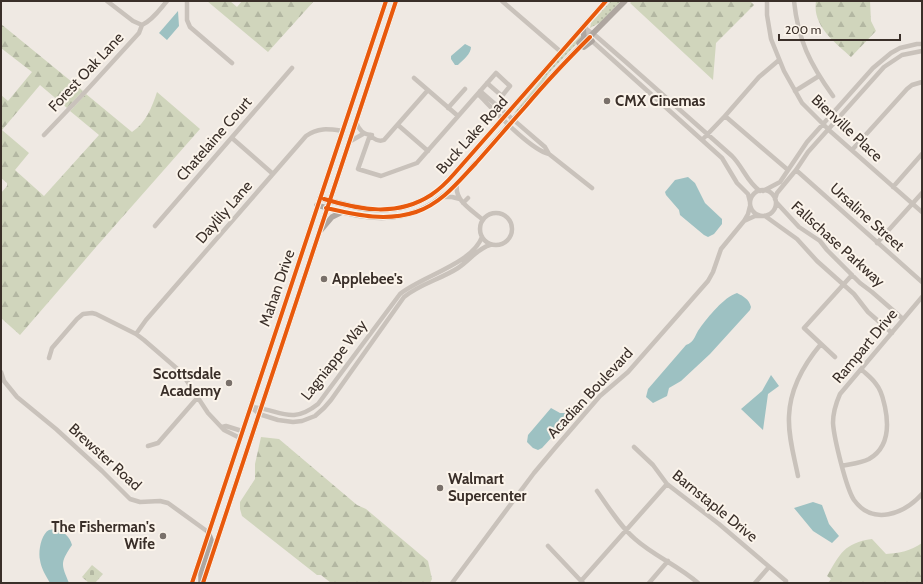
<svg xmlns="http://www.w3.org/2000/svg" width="923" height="584" font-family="Cabin,sans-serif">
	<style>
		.forest { fill: url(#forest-firs) }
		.cemetery { fill: url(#cemetery-stones) }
		.garden { fill: url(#garden-dots) }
		.water { fill: #9dc1c2 }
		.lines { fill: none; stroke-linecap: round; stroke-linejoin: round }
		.minor { stroke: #c9c2bb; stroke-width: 4.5 }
		.major { stroke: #aea6a0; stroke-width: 5.5 }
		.cycleway-casing { stroke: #fbf4eb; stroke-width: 6 }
		.cycleway { stroke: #e8590c; stroke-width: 4 }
		.poi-dot { fill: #79706a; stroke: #fbf4eb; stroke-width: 1.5 }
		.labels { text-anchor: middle; stroke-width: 4; stroke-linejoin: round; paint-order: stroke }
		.street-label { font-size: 15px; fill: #3a2f29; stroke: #fbf4eb }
		.poi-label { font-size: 15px; font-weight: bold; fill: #3a2f29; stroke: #fbf4eb; text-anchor: start }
	</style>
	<defs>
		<pattern id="forest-firs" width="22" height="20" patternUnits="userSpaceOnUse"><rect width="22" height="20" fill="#d0d5bc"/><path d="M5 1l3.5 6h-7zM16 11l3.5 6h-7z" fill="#b3b7a2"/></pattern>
		<pattern id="cemetery-stones" width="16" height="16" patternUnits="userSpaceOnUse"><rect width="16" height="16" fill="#d0d5bc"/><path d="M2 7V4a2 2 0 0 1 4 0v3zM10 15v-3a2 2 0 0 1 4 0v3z" fill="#b3b7a2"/></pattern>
		<pattern id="garden-dots" width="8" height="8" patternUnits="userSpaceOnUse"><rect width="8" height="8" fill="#d0d5bc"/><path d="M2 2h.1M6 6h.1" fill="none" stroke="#b3b7a2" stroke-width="1.8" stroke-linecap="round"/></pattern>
	</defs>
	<rect width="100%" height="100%" fill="#efe9e3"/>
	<!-- forest -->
	<path class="forest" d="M207,1H230L237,7L242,1H314L268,52Z
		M632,1H750L754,5L716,43L713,80L630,3Z
		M816,1H870L871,21L876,31L851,57C835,42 812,26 816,1Z
		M1,24L83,91L67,108L40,85L2,130L29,153L15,170L44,196L99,135L70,111L86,94L132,132C146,123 152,107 157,92L200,129L96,247L84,261L20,335L1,318V193L7,186V183L1,178V95L8,101L32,72L1,48Z
		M261,437L279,439L357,505L366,509L428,561L432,579L430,583H331L321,575H317L242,516L240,509V502L255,479V464Z
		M872,539L886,554C900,553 910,551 922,543V583H828L831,579L827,576C840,554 844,543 872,539Z"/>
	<!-- cemetery -->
	<path class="cemetery" d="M92,565L103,574L95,583H89L82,577Z"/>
	<!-- garden -->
	<path class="garden" d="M611,1H621L601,22L590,28L591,23Z
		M580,36H582L580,40L549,73L544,81L517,112L514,113L542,79L546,72Z"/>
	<!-- water -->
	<path class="water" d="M178,11L179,26L167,40L159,33Z
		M465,44L471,47C471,54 463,60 458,65H455L451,59V56Z
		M688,177L695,183L705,203L722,219V224L714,234L708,237L704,235L680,215L679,210L666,195L665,192L675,180Z
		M737,293C743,296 749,299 751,307L750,310L710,354L681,381L669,388L667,396L653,403L646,397L648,389L686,345C695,342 695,334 700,328C708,317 724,297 737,293Z
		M771,375L779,386L768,394L763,430L741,409L762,391Z
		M551,408L560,413H574L542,448L538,450L533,448L527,442L528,435Z
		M813,502L822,505L829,524L839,536L832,543L813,531L794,508Z
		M55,529C63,530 70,537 72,545C60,563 61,564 69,583H50C46,576 41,568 40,560C38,552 41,534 49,530C49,530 54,529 55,529Z"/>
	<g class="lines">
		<!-- minor -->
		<path class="minor" d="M107,1L133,21L142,25C153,20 160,9 167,1
			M187,1V20L190,27L232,63
			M502,1L561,52
			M767,1V15L771,39L784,71L802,103L830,131L922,212
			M794,1C798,40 810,64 833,96
			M583,27L592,41L722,158L737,183L748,194L750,202
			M585,28L596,36L627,63L732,156C743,167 747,182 760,191
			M414,78L458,116
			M480,91L545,147L549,154L592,188
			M795,91L819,76
			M478,94C494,110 529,149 549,154
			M448,108L465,89
			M725,116L788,170
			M356,122C359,130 363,135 372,135
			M398,125L428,151
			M44,135L86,91L139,33L142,25
			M370,135L358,169L381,176L417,163L496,73L510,86L502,96L487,83
			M370,135C373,139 379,142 384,140L428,90
			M232,138L273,174
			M702,140L725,116L759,77L779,60
			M349,142L363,134
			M852,150L907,89L912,85L922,82
			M796,170L922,282
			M457,184C454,201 472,210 483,220
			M893,187L922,154
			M750 203a13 13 0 1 1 26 0a13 13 0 1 1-26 0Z
			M763,191L780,182L807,142L873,68L891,53L900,48L917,44H922
			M442,197H452L460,199
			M775,199L777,193L796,170L808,152L884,67L902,55L922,51
			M776,202L799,227L820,241L827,250L860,283L872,292L903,319
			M463,203L468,198
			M480 229a16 16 0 1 1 32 0a16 16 0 1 1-32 0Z
			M765,216L797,239L817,261L854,294L868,312L892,333
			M744,221L755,216H760
			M155,226L292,68
			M877,243L922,193
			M922,297L840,394C836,403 833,413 833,423C834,438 846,488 854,500C873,526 904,514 922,494
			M136,334L146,320L306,136C318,127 329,129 343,131
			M835,357L804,328L852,275
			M49,358L52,348L77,319L83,314L92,313L96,314L136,334L144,340L181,372L208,413L224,430L240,438
			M1,372L4,381L17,397L56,429L102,471L130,499L140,502L160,501L168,503L208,532
			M251,407L259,414L278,420L293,422L302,421L315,416L324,408L331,400L404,297C420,284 441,279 458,268C469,261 478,248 490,245
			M251,407C280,409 290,426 318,404L400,294C422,276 472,264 482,237
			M222,427L226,426L242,431
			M148,446L158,443L198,397
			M634,447L653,465L667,484L719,524L786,581
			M842,466C851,464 861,463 869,459C888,448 889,426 885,407C883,399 882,391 876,384C872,378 866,374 861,369
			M798,476C794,456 788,436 789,416C790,389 805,363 821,344
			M597,491C609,508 620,526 635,539C654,556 679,566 698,583
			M548,546L583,583
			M581,581L667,484
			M452,583L534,473L555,448L600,396L628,372L708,281L713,272L721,249L744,221L748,214L750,206
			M649,583L668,561
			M755,583L769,567"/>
		<!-- major -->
		<path class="major" d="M579,43L584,38L583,27
			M584,47L592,41
			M320,198C358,209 394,219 431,195C440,190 447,182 454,174L606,1
			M317,205C349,215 385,224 418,211C445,200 462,178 481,157C499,136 517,115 535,95C563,63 594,32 625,1
			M321,230L332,217L342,212
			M192,583L386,1
			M201,583V571L211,540L208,532
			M203,583L396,1"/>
		<defs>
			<path id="cycleway" d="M324,199C360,210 397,217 431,195C440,189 447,182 454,174L606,1
				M326,208C357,215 385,222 416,212C442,203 458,182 476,163C493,144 509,125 526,106C546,82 568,59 590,37
				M192,583L386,1
				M203,583L396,1"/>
		</defs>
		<!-- cycleway casing -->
		<use href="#cycleway" class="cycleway-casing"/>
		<!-- cycleway -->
		<use href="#cycleway" class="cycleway"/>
	</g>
	<!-- markers -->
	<g class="poi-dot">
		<circle cx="607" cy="101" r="4"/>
		<circle cx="324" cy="279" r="4"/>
		<circle cx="229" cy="383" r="4"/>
		<circle cx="440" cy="488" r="4"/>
		<circle cx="163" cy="536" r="4"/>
	</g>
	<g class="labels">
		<!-- street labels -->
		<g class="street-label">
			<text transform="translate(86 72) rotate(-47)" y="5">Forest Oak Lane</text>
			<text transform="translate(847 128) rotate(43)" y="5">Bienville Place</text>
			<text transform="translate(472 135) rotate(-48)" y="5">Buck Lake Road</text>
			<text transform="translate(214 139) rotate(-49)" y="5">Chatelaine Court</text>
			<text transform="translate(224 212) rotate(-49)" y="5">Daylily Lane</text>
			<text transform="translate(867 217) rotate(42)" y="5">Ursaline Street</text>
			<text transform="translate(838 244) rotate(42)" y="5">Fallschase Parkway</text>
			<text transform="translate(277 288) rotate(-71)" y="5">Mahan Drive</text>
			<text transform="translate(865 346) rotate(-50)" y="5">Rampart Drive</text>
			<text transform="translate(334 360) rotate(-52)" y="5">Lagniappe Way</text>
			<text transform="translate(590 393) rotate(-47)" y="5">Acadian Boulevard</text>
			<text transform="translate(105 457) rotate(42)" y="5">Brewster Road</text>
			<text transform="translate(715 506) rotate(39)" y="5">Barnstaple Drive</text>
		</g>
		<!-- poi labels -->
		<g class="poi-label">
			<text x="615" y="106">CMX Cinemas</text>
			<text x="332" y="284">Applebee's</text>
			<text x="221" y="379" text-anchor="end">Scottsdale<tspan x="221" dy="17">Academy</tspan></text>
			<text x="448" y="484">Walmart<tspan x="448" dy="17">Supercenter</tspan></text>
			<text x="155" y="532" text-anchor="end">The Fisherman's<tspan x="155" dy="17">Wife</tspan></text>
		</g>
	</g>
	<!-- border -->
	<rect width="923" height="584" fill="none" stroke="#3a2f29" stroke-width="4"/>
	<!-- scale -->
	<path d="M779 34v6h121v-6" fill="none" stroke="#3a2f29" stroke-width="2"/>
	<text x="785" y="34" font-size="12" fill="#3a2f29" stroke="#fbf4eb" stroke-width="3" paint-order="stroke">200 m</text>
</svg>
